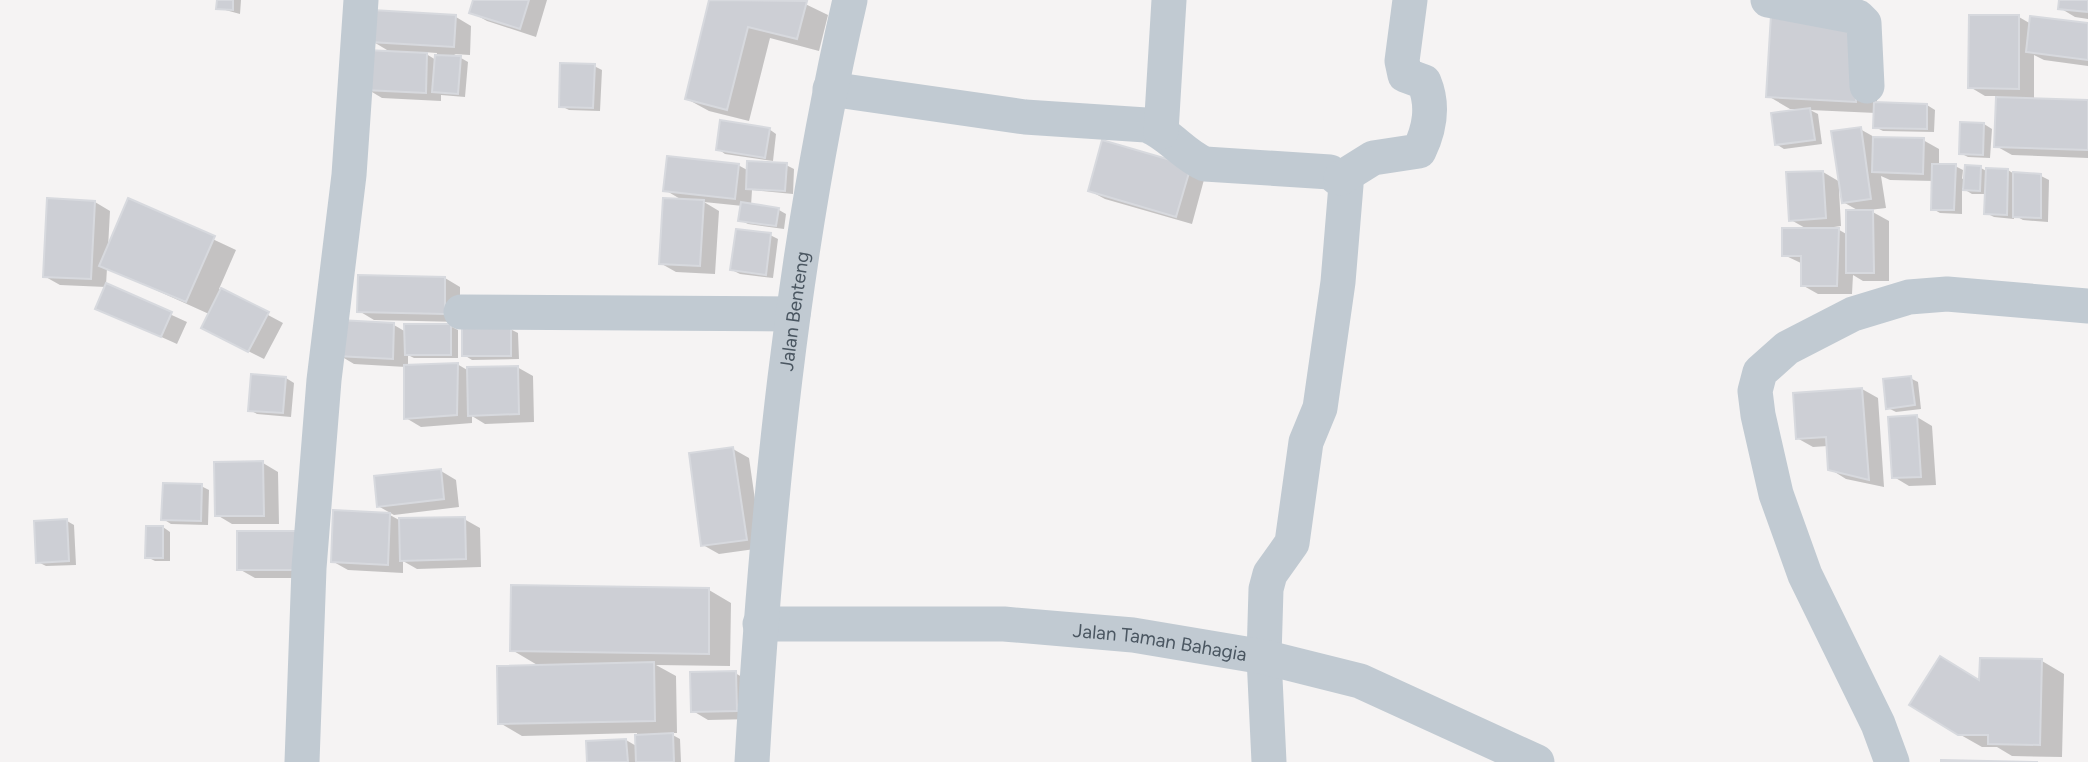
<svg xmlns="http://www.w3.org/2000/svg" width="2088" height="762" font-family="Figtree,sans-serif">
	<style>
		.shadow { fill: #0003; fill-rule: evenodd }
		.building { fill: #cdcfd5; stroke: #d7d9de; stroke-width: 2 }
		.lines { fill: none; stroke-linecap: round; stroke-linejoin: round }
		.minor { stroke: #c1cad2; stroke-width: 35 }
		.labels { text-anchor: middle; stroke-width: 7; stroke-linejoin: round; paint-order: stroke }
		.street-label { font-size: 19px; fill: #4a5661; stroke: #fff }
	</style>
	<rect width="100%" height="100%" fill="#f5f3f3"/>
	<!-- shadow -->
	<path class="shadow" d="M218,0H241L240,14L218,8Z
		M475,0H547L536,37L487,21L471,12Z
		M711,0H797L828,15L819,51L770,38L749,121L709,111L687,99Z
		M2061,0H2088V19L2075,17L2060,8Z
		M456,17L471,26L470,55L454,54L468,62L465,97L441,95V101L382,98L367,89L392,53L372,41ZM423,52L437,53L436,60Z
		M2019,17L2031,24L2088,25V66L2044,60L2034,55V100L2088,102V158L2012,155L1996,146L1998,96H1985L1970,87Z
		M1877,47V104L1927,105L1935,110L1934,132L1883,131L1875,127L1876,113L1810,110L1818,114L1822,144L1784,149L1776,144L1799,109H1790L1768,96Z
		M594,66L602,70L600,111L569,110L561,106Z
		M1984,124L1992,129L1990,158L1968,157L1960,153Z
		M769,129L776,134L773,161L725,154L718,149Z
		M1860,129L1876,138L1923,140L1939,149V166H1955L1963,170L1962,179L1981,168L1988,172L2008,170L2014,174L2041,176L2049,180L2048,222L2023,220L2014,215V219L1994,217L1986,213L1987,194H1972L1962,188V214L1940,213L1933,209L1934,181L1890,180L1881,176L1886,208L1869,210L1889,221V281H1863L1853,275L1852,294H1818L1802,285L1803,264L1784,255L1807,229L1791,220L1823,172L1840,182ZM1839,190H1842L1843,202L1861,212L1848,235L1834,227L1841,226Z
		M1104,143L1205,176L1192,224L1105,199L1090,191Z
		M738,165L749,171L786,165L794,169L793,194L752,190L751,206L779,210L786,214L784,229L748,224L740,220L743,206L704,202L719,211L715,274L676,272L660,263L682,200L665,190Z
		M129,200L236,250L219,289L283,323L264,359L218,336L209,314L107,268L106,285L187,322L177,344L97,308L106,287L60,285L44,276L95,202L110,211L108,248Z
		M770,235L778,239L773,278L740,274L732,270Z
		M445,278L460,287V322L374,320L359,311Z
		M394,325L406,332L450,326L458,330V358H414L408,355V367L457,364L469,371L517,367L533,376L534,422L485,424L472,416V423L421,427L406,418V367L354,364L339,355Z
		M510,329L518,333L519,359L472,360L464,355Z
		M253,376L286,378L294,383L291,417L257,414L250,410Z
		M1910,378L1918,382L1921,409L1896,412L1888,408Z
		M1862,389L1878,398L1884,487L1846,479L1830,469L1828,446L1813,447L1797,438Z
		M1917,417L1932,426L1936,485L1909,486L1894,477Z
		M733,449L749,458L762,548L719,554L703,545Z
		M263,463L278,472L279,524H232L217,515Z
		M441,471L456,480L459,507L394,515L378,506Z
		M201,486L209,490L208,525L171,524L163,519Z
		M335,512L393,515H390L399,520L464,519L480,528L481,567L417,569L403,561V573L348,570L332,561Z
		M67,521L74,525L76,565L46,566L38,562Z
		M163,527L170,532V561H155L147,557Z
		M316,541V578H255L239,569Z
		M709,590L731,603L730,666L656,665L676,676L677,733H669L680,739L681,762H589L626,740L638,747L637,733L522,736L500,723L539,666L512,650Z
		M2042,661L2064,674L2062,757L2012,756L1997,747H1982L1959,734L1981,682Z
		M735,673L751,682L752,719L708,720L693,711Z"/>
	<!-- building -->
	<path class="building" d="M217,0H233V10L216,9Z
		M473,0H529L520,29L469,13Z
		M709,0L807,1L797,39L748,27L727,110L685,99Z
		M2059,0H2088V12L2058,9Z
		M372,10L456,15L454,47L370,42Z
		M1771,15L1855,32L1856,102L1766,97Z
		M1969,15H2019V89L1968,88Z
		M2030,16L2088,23V60L2026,52Z
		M366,50L427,53L426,93L365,90Z
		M435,55L461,56L458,94L432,92Z
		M560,63L595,64L593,108L559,107Z
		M1996,97L2088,100V150L1994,147Z
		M1874,102L1927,104V129L1873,128Z
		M1810,108L1815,140L1775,145L1771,113Z
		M720,120L770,128L765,158L716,150Z
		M1960,122L1984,123L1983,155L1959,154Z
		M1861,127L1871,199L1842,203L1831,131Z
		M1873,137L1924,138L1923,174L1872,172Z
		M1102,140L1191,166L1176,217L1088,191Z
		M667,156L739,164L735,199L663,191Z
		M747,161L787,163L785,191L746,189Z
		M1932,164H1956L1954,210H1931Z
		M1965,165L1981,166L1980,191L1963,190Z
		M1986,168L2008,169L2007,215L1984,214Z
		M1823,171L1826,218L1789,221L1786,172Z
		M2013,172L2041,174V218L2013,217Z
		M47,198L95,201L91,279L43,277Z
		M128,198L215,236L186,302L99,266Z
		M663,198L704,200L700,266L659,264Z
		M741,202L779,208L776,226L738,221Z
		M1846,210H1873L1874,273H1846Z
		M1782,228H1839L1837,286H1801V256H1782Z
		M736,229L771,233L766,275L730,270Z
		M358,275L445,277V314L357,312Z
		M106,283L172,312L161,337L95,309Z
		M221,288L269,312L248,352L201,328Z
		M339,320L394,323L393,359L337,356Z
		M404,324H451V355H405Z
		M511,327V356H462V328Z
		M458,363L457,415L404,419V365Z
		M518,366L519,414L468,416L467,367Z
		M251,374L286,377L283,413L248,411Z
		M1911,376L1915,405L1886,409L1883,379Z
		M1862,388L1869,480L1828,470L1826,437L1796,439L1793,393Z
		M1917,415L1921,477L1892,478L1888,417Z
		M733,447L747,540L701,546L689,453Z
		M263,461L264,516H215L214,462Z
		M441,469L444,499L377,507L374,476Z
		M163,483L202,484L201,521L161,520Z
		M333,510L390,513L388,565L331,562Z
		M465,517L466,559L400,561L399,518Z
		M67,519L69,561L36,563L34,521Z
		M146,526H163V558H145Z
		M237,531H301V570H237Z
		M511,585L709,588V654L510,651Z
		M1940,656L1979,680L1980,658L2042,659L2040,745L1988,744V735H1958L1909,705Z
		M654,662L655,721L498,724L497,666Z
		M736,671L737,711L691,712L690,672Z
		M673,733L674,762H636L635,735Z
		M626,739L628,762H587L586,741Z
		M1941,760L2038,762H1941Z"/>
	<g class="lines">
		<!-- minor -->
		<g class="minor">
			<path d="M1768,0L1858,17L1864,23L1867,86"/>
			<path d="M830,89L1025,117L1146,125C1169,133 1183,155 1205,164L1330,172L1346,185L1338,282L1320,408L1306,442L1292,543L1270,574L1266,589L1264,657L1269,762"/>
			<path d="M1161,132L1169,0"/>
			<path d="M1341,178L1373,158L1419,151C1430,128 1434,106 1424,82L1405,75L1402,61L1410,0"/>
			<path d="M461,312L793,314"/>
			<path id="s1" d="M760,624H1004L1133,635L1264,657L1360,681L1537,762"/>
			<path d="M302,762L309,568L324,380L349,175L361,0"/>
			<path id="s2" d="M752,762C767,506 792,251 850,0"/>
			<path d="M1892,762L1878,724L1805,575L1776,494L1758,415L1755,391L1760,372L1787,348L1853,314L1909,297L1947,294L2088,306"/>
		</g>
	</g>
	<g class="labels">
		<!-- street labels -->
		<g class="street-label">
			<text dy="7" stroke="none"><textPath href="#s2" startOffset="453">Jalan Benteng</textPath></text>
			<text dy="7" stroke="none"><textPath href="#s1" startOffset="401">Jalan Taman Bahagia</textPath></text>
		</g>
	</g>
</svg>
